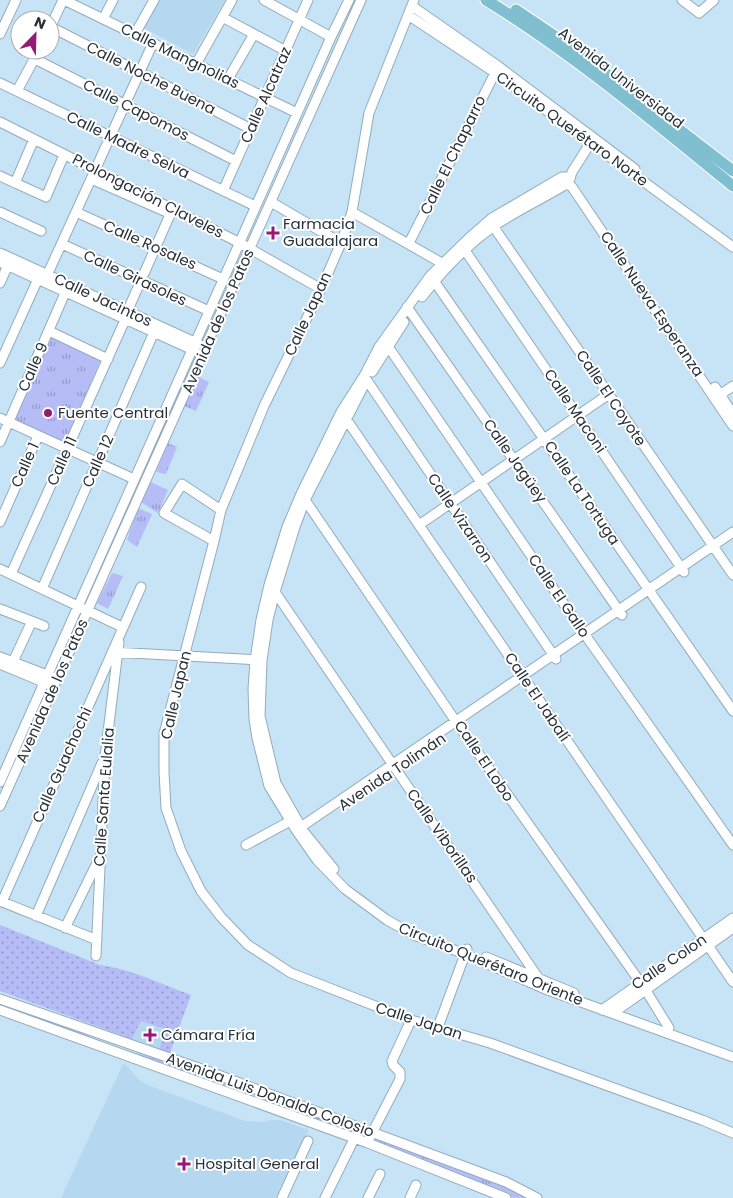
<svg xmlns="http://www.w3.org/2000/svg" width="733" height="1198" font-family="Poppins,sans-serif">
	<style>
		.built { fill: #b5d7f0 }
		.grass { fill: url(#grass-dots) }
		.park { fill: url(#park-tufts) }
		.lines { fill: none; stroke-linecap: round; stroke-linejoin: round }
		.minor-casing { stroke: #92acbe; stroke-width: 11 }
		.major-casing { stroke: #fff; stroke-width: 13 }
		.minor { stroke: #fff; stroke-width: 9 }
		.major { stroke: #80bfd0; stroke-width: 11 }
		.poi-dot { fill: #931a76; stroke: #fff; stroke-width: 2 }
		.labels { text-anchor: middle; stroke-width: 4; stroke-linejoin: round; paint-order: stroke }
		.street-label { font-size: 15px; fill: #273139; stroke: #fff }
		.poi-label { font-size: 15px; fill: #273139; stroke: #fff; text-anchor: start }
	</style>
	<defs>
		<pattern id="grass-dots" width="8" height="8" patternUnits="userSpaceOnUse" patternTransform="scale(1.25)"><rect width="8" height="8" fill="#b5bcf6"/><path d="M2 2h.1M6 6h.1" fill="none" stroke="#9399c8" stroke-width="1.8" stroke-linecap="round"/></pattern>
		<pattern id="park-tufts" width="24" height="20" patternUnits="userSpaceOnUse" patternTransform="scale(1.25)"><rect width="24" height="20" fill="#b5bcf6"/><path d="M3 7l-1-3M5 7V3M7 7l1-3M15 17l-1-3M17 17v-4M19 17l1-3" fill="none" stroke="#9399c8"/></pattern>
	</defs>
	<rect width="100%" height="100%" fill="#c7e3f6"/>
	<!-- built -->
	<path class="built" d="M160,0H225L193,54L144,28Z
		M141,1021L167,1031L159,1049L132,1039Z
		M123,1064L127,1066L139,1080L150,1086L232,1116L245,1121L263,1122L270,1120H280L309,1130L275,1198H61Z"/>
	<!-- grass -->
	<path class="grass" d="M0,925L100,965C131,969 161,984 191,995L170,1053L159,1049L167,1030L141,1021L132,1039L0,991Z"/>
	<!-- park -->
	<path class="park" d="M52,336L101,359L65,444L14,422Z
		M197,376L209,382L196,411L184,406Z
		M168,443L177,447L166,474L156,472Z
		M150,482L168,490L158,513L141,502Z
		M138,508L152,514L137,547L127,540Z
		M112,573L123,576L108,609L97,603Z
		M0,1001L119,1042L118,1045L89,1035L83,1036L0,1007Z
		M137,1053L177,1065L267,1097L266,1100L251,1094L235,1091L136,1055Z
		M284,1106L301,1112L318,1116L353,1130L349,1134L284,1109Z
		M375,1137L496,1182L530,1198H515L373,1143Z"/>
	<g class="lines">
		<defs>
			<path id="minor" d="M64,0L297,113
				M264,0L331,37
				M414,0L369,113L352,212L341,243L321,289L264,406L221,510L214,541L164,734V772L166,808L181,851L201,891L221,917L248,945L291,973L411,1020L490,1043L702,1120L733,1133
				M682,0L699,13L714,0
				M412,6L498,66L635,169
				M408,15L494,72L733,247
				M222,17L286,51
				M103,19L113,0
				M51,27L251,129
				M50,28L63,0
				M0,34L16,0
				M135,34L154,0
				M35,59L236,161
				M196,64L232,0
				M228,79L254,34
				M0,83L255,206
				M17,91L39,50
				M0,122L240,243L321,289
				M0,176L46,197L64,155
				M570,177H562L492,218L468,239L430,276L379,347L364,376L341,412L301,494L287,527L269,585L261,620L255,660L253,689L254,719L257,738L269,786L296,830L317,860L345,889L387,920L414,935L465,954L545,989L733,1057
				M91,179L171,214
				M569,182L572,172L593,139
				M15,183L34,139
				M569,185L572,187L733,426
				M223,191L308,0
				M271,202L341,243
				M0,212L41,231
				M76,212L223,279
				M352,212L447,266
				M491,223L733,575
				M409,243L497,69
				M62,244L209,311
				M462,246L684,572
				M0,253L199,344
				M0,262L195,351
				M432,278L733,711
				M44,282L153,43
				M0,283L8,265
				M422,297C442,271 467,245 494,226C516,211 542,199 565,185H569
				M407,307L622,615
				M127,312L173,208
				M49,331L108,359
				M385,342L588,639L733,845
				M0,363L38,279
				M372,372L404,322
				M364,376L556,659
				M715,387L733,414
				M715,398L733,386
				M344,416L733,982
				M0,418L134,479
				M0,442L65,293
				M303,497L459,726L645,989L669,1028
				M0,522L38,436
				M419,525L609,394
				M214,541L164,513L182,484L221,510
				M0,569L122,627
				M11,574L125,320
				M42,589L154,332
				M273,589L539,979
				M0,609L44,626
				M112,652L259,660
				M0,657L52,677
				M0,664L48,684
				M11,666L32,621
				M0,782L331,37L349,0
				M0,806L361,0
				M298,829L733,532
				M246,845L294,819
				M334,869L304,832L276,783L260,716L262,660L268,620L275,592L295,527L305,500L363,387
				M0,901L97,940
				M2,902L141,587
				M36,916L102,763
				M65,928L97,863
				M96,956L105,757L119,642
				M486,957L574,993
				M0,999L210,1072L506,1182L537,1198
				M0,1010L368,1143L506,1198
				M602,1010L733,918
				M613,1013L733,928
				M438,1027L467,949
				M370,1137L400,1079V1072L393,1065L392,1061L411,1020
				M282,1198L308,1141
				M325,1198L356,1135
				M368,1198L380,1174
				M410,1198L416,1185"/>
			<path id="major" d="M486,0C574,54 653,121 733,186
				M516,10L580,53L733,171"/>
		</defs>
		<!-- minor casing -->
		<use href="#minor" class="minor-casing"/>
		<!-- major casing -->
		<use href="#major" class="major-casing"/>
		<!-- minor -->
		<use href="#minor" class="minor"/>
		<!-- major -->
		<use href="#major" class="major"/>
	</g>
	<!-- markers -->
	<g class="poi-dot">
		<path d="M270.5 225.5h5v5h5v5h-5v5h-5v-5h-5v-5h5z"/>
		<circle cx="48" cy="413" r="5"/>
		<path d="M147.5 1027.5h5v5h5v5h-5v5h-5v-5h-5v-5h5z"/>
		<path d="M181.5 1156.5h5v5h5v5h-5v5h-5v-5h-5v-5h5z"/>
	</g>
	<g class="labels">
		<!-- street labels -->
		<g class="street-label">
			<text transform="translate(180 56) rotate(26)" y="5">Calle Mangnolias</text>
			<text transform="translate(151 78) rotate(27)" y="5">Calle Noche Buena</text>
			<text transform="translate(621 78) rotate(38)" y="5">Avenida Universidad</text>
			<text transform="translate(266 95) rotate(-66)" y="5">Calle Alcatraz</text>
			<text transform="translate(136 110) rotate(27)" y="5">Calle Capomos</text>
			<text transform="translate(572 129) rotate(36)" y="5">Circuito Querétaro Norte</text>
			<text transform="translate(128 145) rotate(26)" y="5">Calle Madre Selva</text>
			<text transform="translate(453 155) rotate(-64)" y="5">Calle El Chaparro</text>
			<text transform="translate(148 196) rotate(27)" y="5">Prolongación Claveles</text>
			<text transform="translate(150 245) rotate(24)" y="5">Calle Rosales</text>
			<text transform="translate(135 278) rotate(25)" y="5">Calle Girasoles</text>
			<text transform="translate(103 300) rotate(25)" y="5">Calle Jacintos</text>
			<text transform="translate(652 304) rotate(56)" y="5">Calle Nueva Esperanza</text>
			<text transform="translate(308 314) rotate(-65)" y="5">Calle Japan</text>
			<text transform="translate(218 321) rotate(-66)" y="5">Avenida de los Patos</text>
			<text transform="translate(33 367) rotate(-66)" y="5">Calle 9</text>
			<text transform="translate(611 398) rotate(56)" y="5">Calle El Coyote</text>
			<text transform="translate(575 411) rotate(56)" y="5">Calle Maconi</text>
			<text transform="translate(62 461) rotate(-66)" y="5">Calle 11</text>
			<text transform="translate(98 461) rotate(-66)" y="5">Calle 12</text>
			<text transform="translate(515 461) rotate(55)" y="5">Calle Jagüey</text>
			<text transform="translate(25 465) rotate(-66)" y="5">Calle 1</text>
			<text transform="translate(582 493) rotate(56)" y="5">Calle La Tortuga</text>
			<text transform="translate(460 518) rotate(56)" y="5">Calle Vizarron</text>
			<text transform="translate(559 596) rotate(56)" y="5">Calle El Gallo</text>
			<text transform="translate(52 691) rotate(-66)" y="5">Avenida de los Patos</text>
			<text transform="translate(176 695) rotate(-77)" y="5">Calle Japan</text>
			<text transform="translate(537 697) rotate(56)" y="5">Calle El Jabalí</text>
			<text transform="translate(484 761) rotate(56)" y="5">Calle El Lobo</text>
			<text transform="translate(62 765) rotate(-66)" y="5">Calle Guachochi</text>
			<text transform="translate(392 772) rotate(-34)" y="5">Avenida Tolimán</text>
			<text transform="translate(104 797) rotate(-86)" y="5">Calle Santa Eulalia</text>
			<text transform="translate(442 836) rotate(55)" y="5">Calle Viborillas</text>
			<text transform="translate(669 962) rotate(-34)" y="5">Calle Colon</text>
			<text transform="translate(491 964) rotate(22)" y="5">Circuito Querétaro Oriente</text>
			<text transform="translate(419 1021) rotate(18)" y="5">Calle Japan</text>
			<text transform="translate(270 1095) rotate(20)" y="5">Avenida Luis Donaldo Colosio</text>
		</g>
		<!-- poi labels -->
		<g class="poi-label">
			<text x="283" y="229">Farmacia<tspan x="283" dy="17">Guadalajara</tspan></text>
			<text x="58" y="418">Fuente Central</text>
			<text x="161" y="1040">Cámara Fría</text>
			<text x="195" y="1169">Hospital General</text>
		</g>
	</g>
	<!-- north arrow -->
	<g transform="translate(35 35) rotate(23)"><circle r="24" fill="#ffffff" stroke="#a9adb0"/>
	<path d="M0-4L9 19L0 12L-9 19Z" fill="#931a76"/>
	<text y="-8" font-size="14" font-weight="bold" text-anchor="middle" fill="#273139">N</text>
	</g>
</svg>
